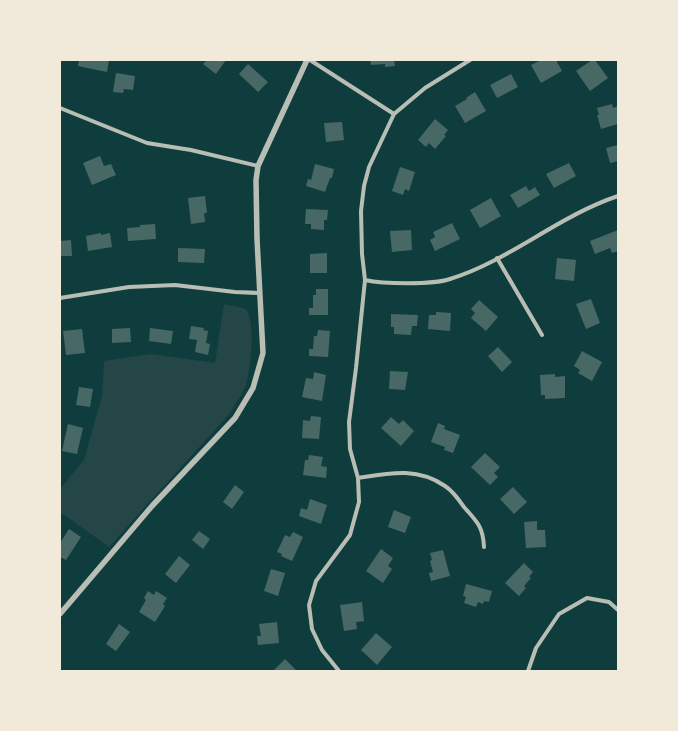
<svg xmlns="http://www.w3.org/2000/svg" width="678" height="731" font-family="'Roboto Condensed',sans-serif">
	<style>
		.green { fill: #244646 }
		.building { fill: #486865 }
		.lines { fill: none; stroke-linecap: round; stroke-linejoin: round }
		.minor { stroke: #b8beb3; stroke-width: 4 }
		.tertiary { stroke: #b8beb3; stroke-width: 5.5 }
	</style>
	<rect width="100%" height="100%" fill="#0f3d3e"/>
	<!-- green -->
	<path class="green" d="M224,304C230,306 240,306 245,309C257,318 250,375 245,388C241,396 235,404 231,412L109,547L63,514L60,515V489L84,460L102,396L104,361L151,354L215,363Z"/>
	<!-- building -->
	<path class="building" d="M79,60H109L107,72L78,66Z
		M207,60H226L216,74L203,64Z
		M370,60H394L395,66L385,67V64L371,65Z
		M541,60H556L562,71L541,83L531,65Z
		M592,60H595L608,78L590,91L576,71Z
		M248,64L268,82L258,92L239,74Z
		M116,73L135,76L133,90L124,89L123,93L113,92Z
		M511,74L518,87L497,98L490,85Z
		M475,92L486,111L465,123L455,106L467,99L466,98Z
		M612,104L613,108L618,106V124L601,129L597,115H599L597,108Z
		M435,119L448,130L444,135L446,136L435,149L429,143L426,147L418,140Z
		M342,122L344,140L326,142L324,123Z
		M618,145V161L610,163L606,148Z
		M100,156L104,166L111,164L116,175L92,185L83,163Z
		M569,163L576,176L554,188L546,174Z
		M315,164L334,169L332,178H330L325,192L306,186L308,179L311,180Z
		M400,167L415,172L409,191L405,189L403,195L392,191Z
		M526,186L529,191L535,187L540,195L518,208L510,195Z
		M205,196L207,213H204L205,222L191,224L188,198Z
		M491,198L501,216L480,228L470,210Z
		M306,209L328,210L327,220H324V230L311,229V224H305Z
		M452,223L460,239L435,251L430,240L435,237L433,232Z
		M155,224L156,239L128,241L127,228L140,227V225Z
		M411,230L412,250L392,252L390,231Z
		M618,230V251L612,253L610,248L595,254L590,241Z
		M101,233V235L110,233L112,247L88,251L86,236Z
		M71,240L72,256H60V241Z
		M178,248L205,249L204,263L178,262Z
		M327,253V273H310V254Z
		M557,258L576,260L574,281L555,279Z
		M316,289H328V315H309V308H313V295H316Z
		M591,299L600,323L586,329L576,304Z
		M479,300L498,317L486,331L471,318L475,313L471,309Z
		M436,312L451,313L450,331L428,329L429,315H436Z
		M391,314L418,315L417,326H412L411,335L394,334V327H391Z
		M191,326L204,328L203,330L208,331L206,343L210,344L208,355L195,352L197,340L189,339Z
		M130,328L131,342L112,343V329Z
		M150,328L173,331L171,344L149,341Z
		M82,329L85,353L66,355L63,331Z
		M318,330L330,331L328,357L309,356V349H313L314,336H317Z
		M498,347L512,362L502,372L488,356Z
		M582,351L602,362L592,381L578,373L580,370L574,366Z
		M390,371L408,372L405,390L389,389Z
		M314,372L326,375L322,401L302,397L306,378L313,379Z
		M555,374V377L565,376V398L545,399V395H541L540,375Z
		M79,387L93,389L90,407L76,405Z
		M311,416L321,417L319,439L302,438L303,420L310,421Z
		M391,417L399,424L403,420L414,431L401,446L381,428Z
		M438,423L445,426L444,429L460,435L453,453L444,450L445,447L431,442Z
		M68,424L83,428L77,454L62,451Z
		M485,453L500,467L494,473L498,477L490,485L471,467Z
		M309,455L323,457L321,466L327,467L326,478L303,475L305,460H308Z
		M235,485L244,492L232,509L223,502Z
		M513,487L527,502L514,514L500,499Z
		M310,499L327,505L321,524L299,516L301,508L307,510Z
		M394,510L411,517L405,533L388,527Z
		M537,521V530H545L546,547L526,548L524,522Z
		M69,529L81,537L66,560L60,557V543Z
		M199,531L210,539L203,549L192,540Z
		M293,532L303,537L292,561L281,556L282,554L277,552L285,535L290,537Z
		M381,549L393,558L388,566L392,569L383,583L366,571Z
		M443,550L450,576L431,581L429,573L433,572L430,561L432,560L430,553Z
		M179,556L190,565L176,583L165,574Z
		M524,563L533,572L529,577L531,578L524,586L526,588L519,596L505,583Z
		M271,569L285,573L278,596L264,591Z
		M466,584L492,591L489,602L484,601L483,604L478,602L476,607L464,603L466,597L463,596Z
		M148,591L154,595L156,591L167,598L163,604L165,606L155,622L139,612L146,600L144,598Z
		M362,602L364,621L356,622L357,629L344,631L340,605Z
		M277,622L279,643L258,645L257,636H261L259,624Z
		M119,624L130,632L116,651L106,644Z
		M376,633L392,647L377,665L361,650Z
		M285,659L297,671H273Z"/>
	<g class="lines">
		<!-- minor -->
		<path class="minor" d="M310,60L394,114
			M60,108L147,143L191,150L258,166
			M497,258L542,335
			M365,280C383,284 432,285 450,279C509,261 558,216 618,196
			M60,298L129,287L175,285L235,292L259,293
			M358,478C390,473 417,467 445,486C453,491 459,500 464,507C477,522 483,526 484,547
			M339,671L322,650L312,629L309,605L316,581L350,535L359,502L358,478L350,449L349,422L356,368L365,280L362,254L361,211L364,186L369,167L394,114L425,88L470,60
			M528,671L536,648L559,614L587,598L609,602L618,610"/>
		<!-- tertiary -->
		<path class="tertiary" d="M60,614L152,506L235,418L253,388L263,353L257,239L256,180L258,166L307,60"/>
	</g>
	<!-- border -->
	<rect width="678" height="731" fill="none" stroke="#f1e9da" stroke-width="122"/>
</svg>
